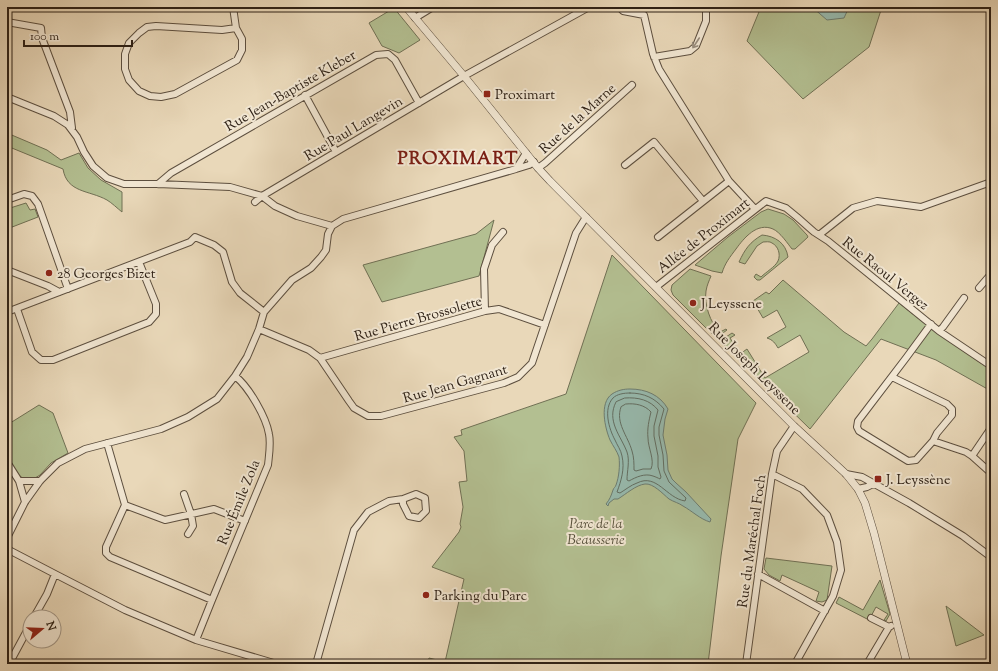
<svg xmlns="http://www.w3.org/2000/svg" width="998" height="671" font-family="'Sorts Mill Goudy',serif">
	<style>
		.green { fill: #b3bf91; stroke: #707054 }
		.water { fill: #97baae; stroke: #6d7d71 }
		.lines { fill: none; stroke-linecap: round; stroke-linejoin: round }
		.shore { stroke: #626e62; stroke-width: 1 }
		.minor-casing { stroke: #5d4f3f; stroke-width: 8 }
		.tertiary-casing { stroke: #5d4f3f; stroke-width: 8 }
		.minor { stroke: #f1e6d2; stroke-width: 6 }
		.tertiary { stroke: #f1e6d2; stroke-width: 7 }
		.oneway { stroke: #998d7d }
		.poi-dot { fill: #8f2418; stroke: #f1e6d2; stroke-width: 1.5 }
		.labels { text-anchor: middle; stroke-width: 4; stroke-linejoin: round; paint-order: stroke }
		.street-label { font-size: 14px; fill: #2e2116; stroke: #f1e6d2 }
		.poi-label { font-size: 14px; fill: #2e2116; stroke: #f1e6d2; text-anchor: start }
		.park-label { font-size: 14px; font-style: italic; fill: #56503b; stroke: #f1e6d2 }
		.district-label { font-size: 18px; font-weight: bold; letter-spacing: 1px; fill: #7a1f14; stroke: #f1e6d2 }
	</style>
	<rect width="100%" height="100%" fill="#e9d8b9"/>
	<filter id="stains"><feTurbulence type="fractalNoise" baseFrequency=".005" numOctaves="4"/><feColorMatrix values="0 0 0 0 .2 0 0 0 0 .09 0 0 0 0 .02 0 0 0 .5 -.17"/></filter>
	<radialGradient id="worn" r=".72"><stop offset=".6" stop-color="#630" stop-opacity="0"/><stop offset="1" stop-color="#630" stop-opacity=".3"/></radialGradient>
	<!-- green -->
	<path class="green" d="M761,7H882L869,47L803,99L747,41Z
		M394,8L420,40L399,53L382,46L369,23Z
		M7,133L47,150L61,160L79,153L88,168L101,180L122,192V212C117,208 112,203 107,200C89,190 67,193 63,169L7,146Z
		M26,203L30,210L35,209L38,217L7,229V209Z
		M768,209L784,214L793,220L807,235L808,237L795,249H792C788,244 780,232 773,229C757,222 744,238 736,249C730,257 725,263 722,273L712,271L695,265L728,237L761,212Z
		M494,220L479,276L382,302L363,265L476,234Z
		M762,235C775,236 786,243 788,257L760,280H757L754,277L756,274L761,277C766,272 775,267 778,261C781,254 778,246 772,243C770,241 765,242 763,242L757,246L745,264L739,262C745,249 750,242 762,235Z
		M612,255L756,403L738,439L721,556L708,664H427L429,658L445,662L464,579L432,567L459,532L461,527L460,524L463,507L459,482L467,481L464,451L454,437L462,435L461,430L566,394Z
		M690,269L711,276C709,281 707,285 706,291C704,304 710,323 720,332L726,329L727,330L716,338L673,295L671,290L672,285Z
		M783,280L844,332L866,346L872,339L899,303L933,330L991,370V391L936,360L881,339L810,429L720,341L732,333L735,335L730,338L740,354L747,349L765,378L809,352L800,335L778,348C775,343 773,340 767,338L786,327L777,310L763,318L753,301L766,292L769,294Z
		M39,405L53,413L68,453L51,463L40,475L35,478L24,479L16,473L7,455V425Z
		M766,558L832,566L827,600L822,602L816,601L819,592L782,575L780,581L769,575L764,569Z
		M880,580L890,614L886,621L884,620L888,614L876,607L869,620L836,603L839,597L863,610Z
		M946,606L984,635L956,646Z"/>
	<!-- water -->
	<path class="water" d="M812,7H849L844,18L827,20Z
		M630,389C646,389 660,395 668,409L665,419L663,435L667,455L668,470L672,479L676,483L686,492L711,519L710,522C700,519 692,511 683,506C679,503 674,502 669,499C663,494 653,483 645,484C636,485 626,494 618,499H614L609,503L608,506L606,504C610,499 611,496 613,490C614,487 615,488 616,485C619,477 620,466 619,457C617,451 613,446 610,440C605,428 599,403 612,394C618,390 624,389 630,389Z"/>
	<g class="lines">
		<!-- shore -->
		<path class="shore" d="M630,393C644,393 655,398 664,409L659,427V435L663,455L664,471L669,482L686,498L685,501C666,498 657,473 637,483C631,485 625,490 620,493L617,492C621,481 625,469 622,456C621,450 617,445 615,440C609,429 603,409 613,398C617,394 624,393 630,393Z
			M625,398C638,397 650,400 658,410L654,426V436L658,456V467L661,477L660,479C658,478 656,477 653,476C645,473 636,477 629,481L627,480C627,471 630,461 627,452C621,436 606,421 616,402Z
			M626,404C635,403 645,405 651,412C649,420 647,429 648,438C648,448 655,460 651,469H643L636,471L634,470C634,464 634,457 632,451C628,436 615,423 621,407Z"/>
		<defs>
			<path id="minor" d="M233,7L236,28L242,39V50L237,60L175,94L161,97L150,96L139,91L129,80L125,69V54L129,43L139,33L147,27L156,26L222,30L236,28
				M619,7L623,11L644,15L653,54L659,69L729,181L755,209
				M415,18L433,7
				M7,22L41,28L42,38L70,112L72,128
				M654,57L690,51L696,46L706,21V7
				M305,95L336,152
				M7,97L54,116L68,125L77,137L84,152L93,166L107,178L124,184H158L230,187L262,196L275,206L297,216L332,226L343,219L516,169
				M526,153L516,169L529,165L534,162
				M625,165L654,142L703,201
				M538,168L545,163L632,85
				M158,184L171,173L376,55L388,54L395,60L419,103
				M7,200L24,194L32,196L38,204L68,289
				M255,202L262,196L464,76L589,7
				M819,235L853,208L877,201L921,207L991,182
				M658,237L729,181
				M7,270L48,286L59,292
				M656,287L766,201L786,208L797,217L814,232L828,241L939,331L991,366
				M979,288L991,274
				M17,309L32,352L41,360H53L149,322L156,314V304L139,262
				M485,311L484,269L492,245L503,232
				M7,312L190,242L195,237L214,245L223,252L232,282L240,293L264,312L259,329L247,357L235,376L217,399L188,417L161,429L85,449L58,463L40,481L25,502L7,538
				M264,312L292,280L311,268L321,257L326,250L328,234L332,226
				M931,324L906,358L858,421L857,427L859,431L908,461L916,460L933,441L966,452L972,456
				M259,329L309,350L320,358L349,401L354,408L368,416H381L504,383L518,377L532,363L576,233L586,217
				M939,331L943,327L964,298
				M320,358L485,311L499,309L545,325
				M892,377L947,404L952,409V415L937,433L933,441
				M991,428L972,456L991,473
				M107,443L125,505L106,547V553L110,557L212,600
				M7,462L19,481
				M772,474L802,489L827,515L837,542L841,570L833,596L795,664
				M846,474L862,477L909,503L963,536L991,557
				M858,489L867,487L873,484
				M184,494L191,514L193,526L188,534
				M25,502L19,481H40
				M125,505L165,520L214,509L245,521
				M7,549L55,574L125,610L196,640L277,664
				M758,574L825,611
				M34,617L47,594L55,574
				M871,618L889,627L891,626
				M196,640L212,600L268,465C269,455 271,444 269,434C266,417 249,387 235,376
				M9,664L30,625
				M316,664L354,530L368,512L389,501L403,499L416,494L425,498L426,511L419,518L409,516L403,504V499
				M746,664L772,474L777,451L794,426
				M867,664L889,627"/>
			<path id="tertiary" d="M406,7L464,76L538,168L550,181L794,426L846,474L858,489L865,503L874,533L907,664"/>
		</defs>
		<!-- minor casing -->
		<use href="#minor" class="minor-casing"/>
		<!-- tertiary casing -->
		<use href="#tertiary" class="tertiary-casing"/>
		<!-- minor -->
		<use href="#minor" class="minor"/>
		<!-- tertiary -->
		<use href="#tertiary" class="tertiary"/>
	</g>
	<!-- one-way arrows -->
	<defs><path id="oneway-shaft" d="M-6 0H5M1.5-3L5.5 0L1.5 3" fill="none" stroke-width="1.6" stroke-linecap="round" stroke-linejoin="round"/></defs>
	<use class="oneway" href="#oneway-shaft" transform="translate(696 43) rotate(123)"/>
	<!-- markers -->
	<g class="poi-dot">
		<rect x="483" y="90" width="8" height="8" rx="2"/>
		<circle cx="49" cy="273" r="4"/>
		<circle cx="693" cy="303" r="4"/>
		<rect x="874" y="475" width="8" height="8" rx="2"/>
		<circle cx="426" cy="595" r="4"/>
	</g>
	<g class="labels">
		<!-- street labels -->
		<g class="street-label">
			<text transform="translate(290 90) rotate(-30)" y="5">Rue Jean-Baptiste Kleber</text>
			<text transform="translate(577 118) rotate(-42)" y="5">Rue de la Marne</text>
			<text transform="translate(353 128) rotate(-31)" y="5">Rue Paul Langevin</text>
			<text transform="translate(703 235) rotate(-38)" y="5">Allée de Proximart</text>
			<text transform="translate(886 273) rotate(39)" y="5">Rue Raoul Vergez</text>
			<text transform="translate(418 318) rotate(-16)" y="5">Rue Pierre Brossolette</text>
			<text transform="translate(755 368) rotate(45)" y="5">Rue Joseph Leyssene</text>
			<text transform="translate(455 383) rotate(-16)" y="5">Rue Jean Gagnant</text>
			<text transform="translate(238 502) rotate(-68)" y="5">Rue Émile Zola</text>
			<text transform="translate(751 541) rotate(-82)" y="5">Rue du Maréchal Foch</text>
		</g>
		<!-- poi labels -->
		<g class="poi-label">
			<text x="495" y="99">Proximart</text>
			<text x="57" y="278">28 Georges Bizet</text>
			<text x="701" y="308">J Leyssene</text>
			<text x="886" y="484">J. Leyssène</text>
			<text x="434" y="600">Parking du Parc</text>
		</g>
		<!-- park labels -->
		<g class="park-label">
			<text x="596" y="528">Parc de la<tspan x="596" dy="16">Beausserie</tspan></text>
		</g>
		<!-- district labels -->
		<g class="district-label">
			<text x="458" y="164">PROXIMART</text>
		</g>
	</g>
	<!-- margin -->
	<rect width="998" height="671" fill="none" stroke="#e9d8b9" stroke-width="24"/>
	<rect x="8" y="8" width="982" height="655" fill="none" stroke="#2e2116" stroke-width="2"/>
	<rect x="12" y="12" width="974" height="647" fill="none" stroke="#2e2116"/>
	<!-- north arrow -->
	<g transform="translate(42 629) rotate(71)"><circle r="19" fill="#f1e6d2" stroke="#a39787"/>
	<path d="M0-3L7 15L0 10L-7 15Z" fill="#8f2418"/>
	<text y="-6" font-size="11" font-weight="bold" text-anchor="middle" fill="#2e2116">N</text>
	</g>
	<!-- scale -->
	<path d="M24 40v6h108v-6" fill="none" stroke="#2e2116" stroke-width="2"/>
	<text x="30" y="40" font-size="12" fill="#2e2116" stroke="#f1e6d2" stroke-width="3" paint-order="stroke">100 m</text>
	<rect width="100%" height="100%" filter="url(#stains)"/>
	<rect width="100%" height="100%" fill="url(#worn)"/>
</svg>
